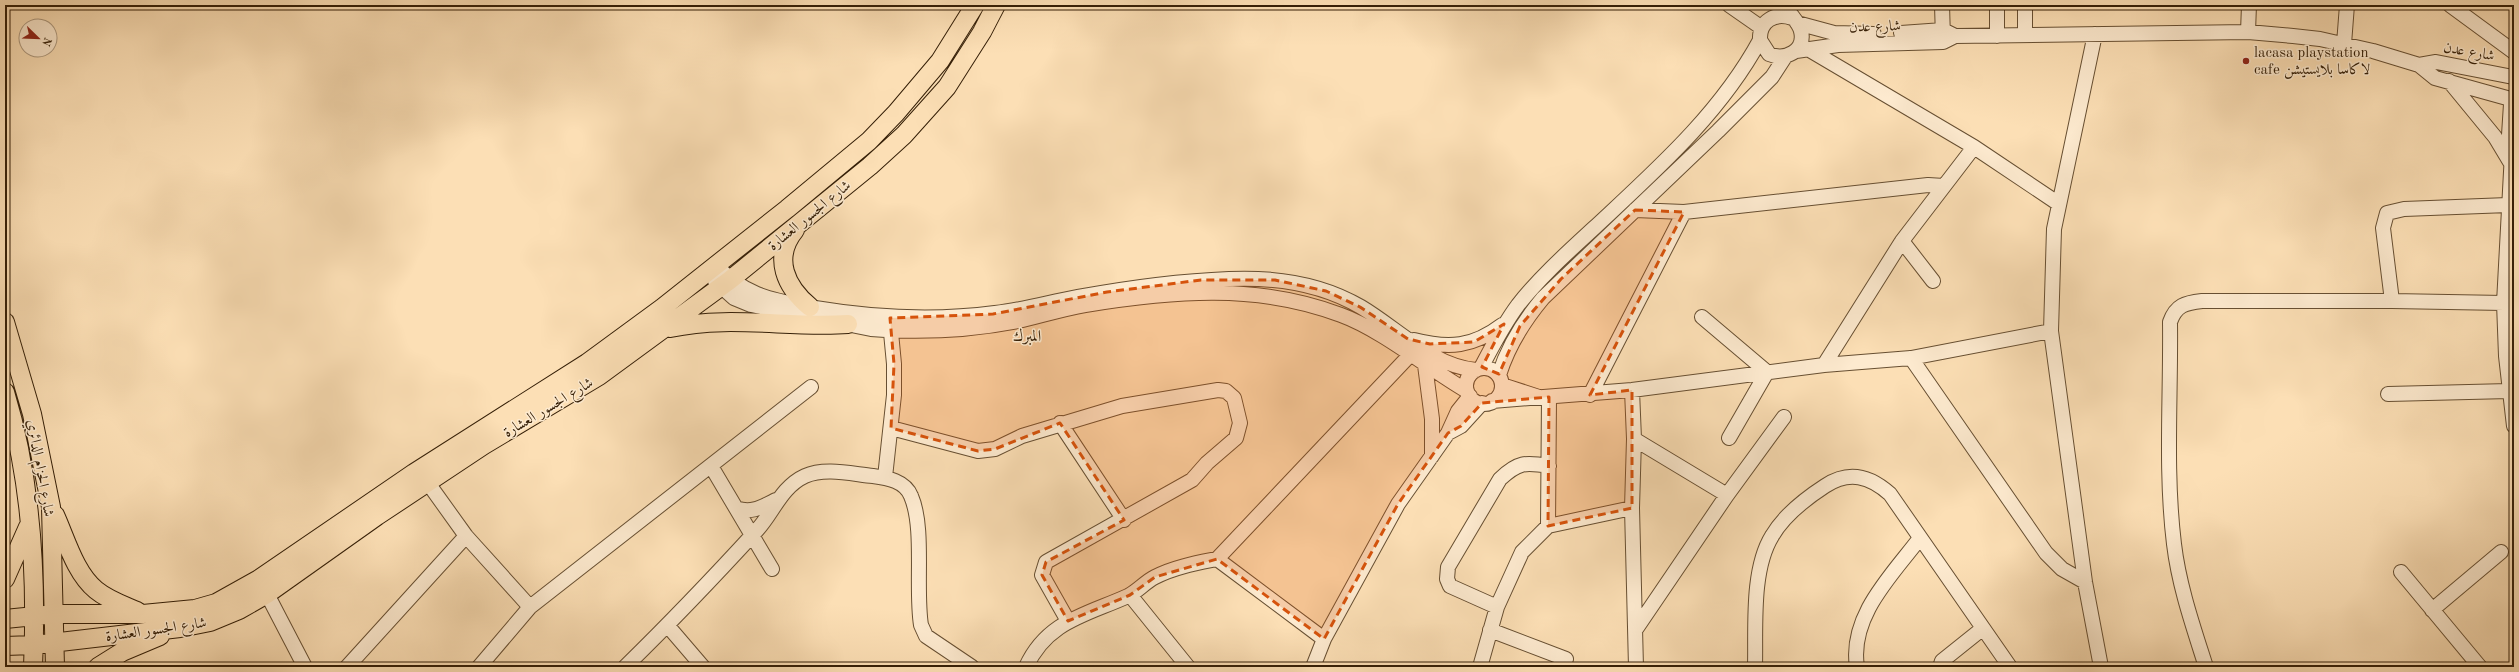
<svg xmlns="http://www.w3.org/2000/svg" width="2519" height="672" font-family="'Old Standard TT',Amiri,serif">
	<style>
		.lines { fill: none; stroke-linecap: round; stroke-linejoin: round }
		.minor-casing { stroke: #674f32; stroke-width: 16 }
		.major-casing { stroke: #351f07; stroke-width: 20 }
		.minor { stroke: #fdeacf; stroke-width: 14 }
		.major { stroke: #fcdfb5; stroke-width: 18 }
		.marked { fill: #d6530c; fill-opacity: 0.2; stroke: #d6530c; stroke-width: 3; stroke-dasharray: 8 5; stroke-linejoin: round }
		.poi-dot { fill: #8f2418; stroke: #fdeacf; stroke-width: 1.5 }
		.labels { text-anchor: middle; stroke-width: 3; stroke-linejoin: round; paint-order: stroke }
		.street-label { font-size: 15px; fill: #351f07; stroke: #fdeacf }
		.poi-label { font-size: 15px; fill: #351f07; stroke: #fdeacf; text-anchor: start }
		.neighbourhood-label { font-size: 16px; fill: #351f07; stroke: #fdeacf }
	</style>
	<rect width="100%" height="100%" fill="#fcdfb5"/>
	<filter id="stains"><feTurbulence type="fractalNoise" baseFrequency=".005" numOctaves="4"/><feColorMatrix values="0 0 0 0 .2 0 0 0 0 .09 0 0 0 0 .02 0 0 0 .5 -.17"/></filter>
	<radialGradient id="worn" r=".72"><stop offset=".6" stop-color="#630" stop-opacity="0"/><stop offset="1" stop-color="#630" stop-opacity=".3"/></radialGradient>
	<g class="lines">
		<defs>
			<path id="minor" d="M1729,5L1762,28
				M1785,5C1789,14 1799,22 1801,31C1806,51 1785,61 1769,54L1760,40C1759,21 1775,12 1792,18
				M1942,5L1943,38
				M1997,5V36
				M2025,5V35
				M2450,5L2514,52
				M1797,23L1834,33L1874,34
				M2248,32L2249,5
				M1901,33L1943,30L1955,36
				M2095,34L2054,229L2051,331L2085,582L2101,667
				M2344,44L2347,5
				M1808,49L1974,147L2059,204
				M1796,51L1838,45L1943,42L1955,36L2248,32L2293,36L2320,39L2373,51L2419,65L2435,78L2507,98
				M2419,65L2436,62L2513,77
				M2449,81L2495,137L2510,162
				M2511,104L2509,135L2512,153L2504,303L2506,356L2514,426
				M1635,210L1684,212L1928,185L1944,186
				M1902,241L1933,281
				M715,264C745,297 773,300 815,308C875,318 935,321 995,313C1023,310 1050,302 1078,297C1127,288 1179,281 1229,279C1274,277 1322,284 1361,307C1398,329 1432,366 1476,370
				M715,281L734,298L751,305L871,329C919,333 971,330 1018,321C1040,316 1062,309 1085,305C1172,291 1257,283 1341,315C1382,330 1429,369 1467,391
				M2392,301L2383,228L2387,213L2404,209L2508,205
				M1702,317L1767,372L1729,438
				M1414,340C1449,349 1473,347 1502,325
				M1911,358L2046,553L2062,569L2085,582
				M1425,365L1432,419V456
				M1824,365L1902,241L1974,147
				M1481,368C1492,347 1503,325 1518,305C1540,277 1568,252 1594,228C1655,171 1720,114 1760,40
				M1466 386a18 18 0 1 1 36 0a18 18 0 1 1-36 0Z
				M1499,375C1508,346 1523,322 1543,298L1718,131L1772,77L1785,57
				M1502,385L1539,397
				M1632,390L1634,439L1632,508L1636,667
				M2388,394L2509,391
				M1590,395L1684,212
				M1492,401L1632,390L1824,365L1911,358L2051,331
				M1060,423L1124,520
				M891,428L978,451L995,449L1022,436L1122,406L1218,390L1226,391L1234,398L1240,423L1236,438L1207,463L1192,480L1046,562L1042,575L1068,621
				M1448,433L1461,426L1482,403
				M1634,439L1727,495
				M711,466L772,569
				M885,477L894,395V364L890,322
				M428,483L466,536L530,607
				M736,508C751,514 762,507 776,500
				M1548,526L1632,508
				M1217,559L1410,355
				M2401,572L2480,667
				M267,594L305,667
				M1130,595L1188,667
				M1497,607L1450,586L1447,579L1448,567L1500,479C1518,462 1525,462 1549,466
				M2432,610L2501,552
				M667,625L703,667
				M1636,629L1727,495L1784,417
				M1490,630L1566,659
				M347,667L466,536
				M479,667L530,607L811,387
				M625,667C670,623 714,577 757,530C773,513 781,487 805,476C825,467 852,474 873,476C888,478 905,481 911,496C925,528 915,588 921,625L926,636L972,667
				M1026,667C1047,621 1086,615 1128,596C1138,591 1145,582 1155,577C1174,567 1197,563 1217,559L1324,639
				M1313,667L1324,639L1398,504L1448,433L1458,411L1470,396
				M1480,667L1497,607L1522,552L1548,526L1549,398
				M1755,667C1756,628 1751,570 1772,536C1784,515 1805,499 1825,486C1849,470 1870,476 1890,494L2010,667
				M1857,667C1849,616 1892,575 1920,538
				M1940,667L1942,661L1982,629
				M2206,667C2193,626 2179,586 2174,544C2165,470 2171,396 2170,322C2176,305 2185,303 2202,301H2392L2504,303"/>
			<path id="major" d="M795,230C772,258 786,287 810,307
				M5,322L32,414L51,507L55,667
				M670,328C729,315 788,328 848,324
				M5,392C32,481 37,575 33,667
				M55,515C66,539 75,573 96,590C108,600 123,605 137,611
				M5,579L28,527
				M5,619L55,614H143L195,609L216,603L259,579L414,473L587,363L662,308L787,209L869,141L896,113L940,61L975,5
				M5,646L34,645L180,628L210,622L239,610L267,594L377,516L484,445L599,376L730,280L870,166L904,135L947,87L982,32L996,5
				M98,667L122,652L160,636"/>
		</defs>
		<!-- minor casing -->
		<use href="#minor" class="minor-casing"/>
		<!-- major casing -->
		<use href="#major" class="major-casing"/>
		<!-- minor -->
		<use href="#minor" class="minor"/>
		<!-- major -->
		<use href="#major" class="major"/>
	</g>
	<!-- marked area -->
	<path class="marked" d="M1635,210L1684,212L1590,395L1632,390V508L1548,526L1549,397L1482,403L1461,426L1448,433L1398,504L1324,639L1217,559L1155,577L1130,595L1068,621L1042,575L1046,562L1124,520L1060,423L995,449L978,451L891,428L894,364L890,318L993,314L1107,292L1201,280H1275L1326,291L1360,307L1408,339L1430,344L1474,342L1504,324L1482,367L1499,374L1520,326L1561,279Z"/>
	<!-- markers -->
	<circle class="poi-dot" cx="2246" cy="61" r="4"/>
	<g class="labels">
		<!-- street labels -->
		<g class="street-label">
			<text transform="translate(1875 26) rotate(-2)" y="5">شارع عدن</text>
			<text transform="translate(2469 51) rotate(10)" y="5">شارع عدن</text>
			<text transform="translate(809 215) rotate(-39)" y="5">شارع الجسور العشارة</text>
			<text transform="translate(548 407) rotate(-31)" y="5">شارع الجسور العشارة</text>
			<text transform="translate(41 468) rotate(80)" y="5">شارع الحزام الدائري</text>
			<text transform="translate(156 629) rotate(-8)" y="5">شارع الجسور العشارة</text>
		</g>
		<!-- poi labels -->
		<g class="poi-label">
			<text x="2254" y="57">lacasa playstation<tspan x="2254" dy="17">cafe لاكاسا بلايستيشن</tspan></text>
		</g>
		<!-- neighbourhood labels -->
		<g class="neighbourhood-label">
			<text x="1027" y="341">المبرك</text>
		</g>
	</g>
	<!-- margin -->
	<rect width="2519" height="672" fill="none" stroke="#fcdfb5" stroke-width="20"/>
	<rect x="6" y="6" width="2507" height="660" fill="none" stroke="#351f07" stroke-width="2"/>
	<rect x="10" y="10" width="2499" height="652" fill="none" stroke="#351f07"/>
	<!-- north arrow -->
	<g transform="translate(38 38) rotate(113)"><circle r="19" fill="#fdeacf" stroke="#ad997f"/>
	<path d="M0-3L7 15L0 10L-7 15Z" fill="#8f2418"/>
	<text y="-6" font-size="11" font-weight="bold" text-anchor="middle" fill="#351f07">N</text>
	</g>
	<rect width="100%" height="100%" filter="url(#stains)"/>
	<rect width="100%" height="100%" fill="url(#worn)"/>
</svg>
